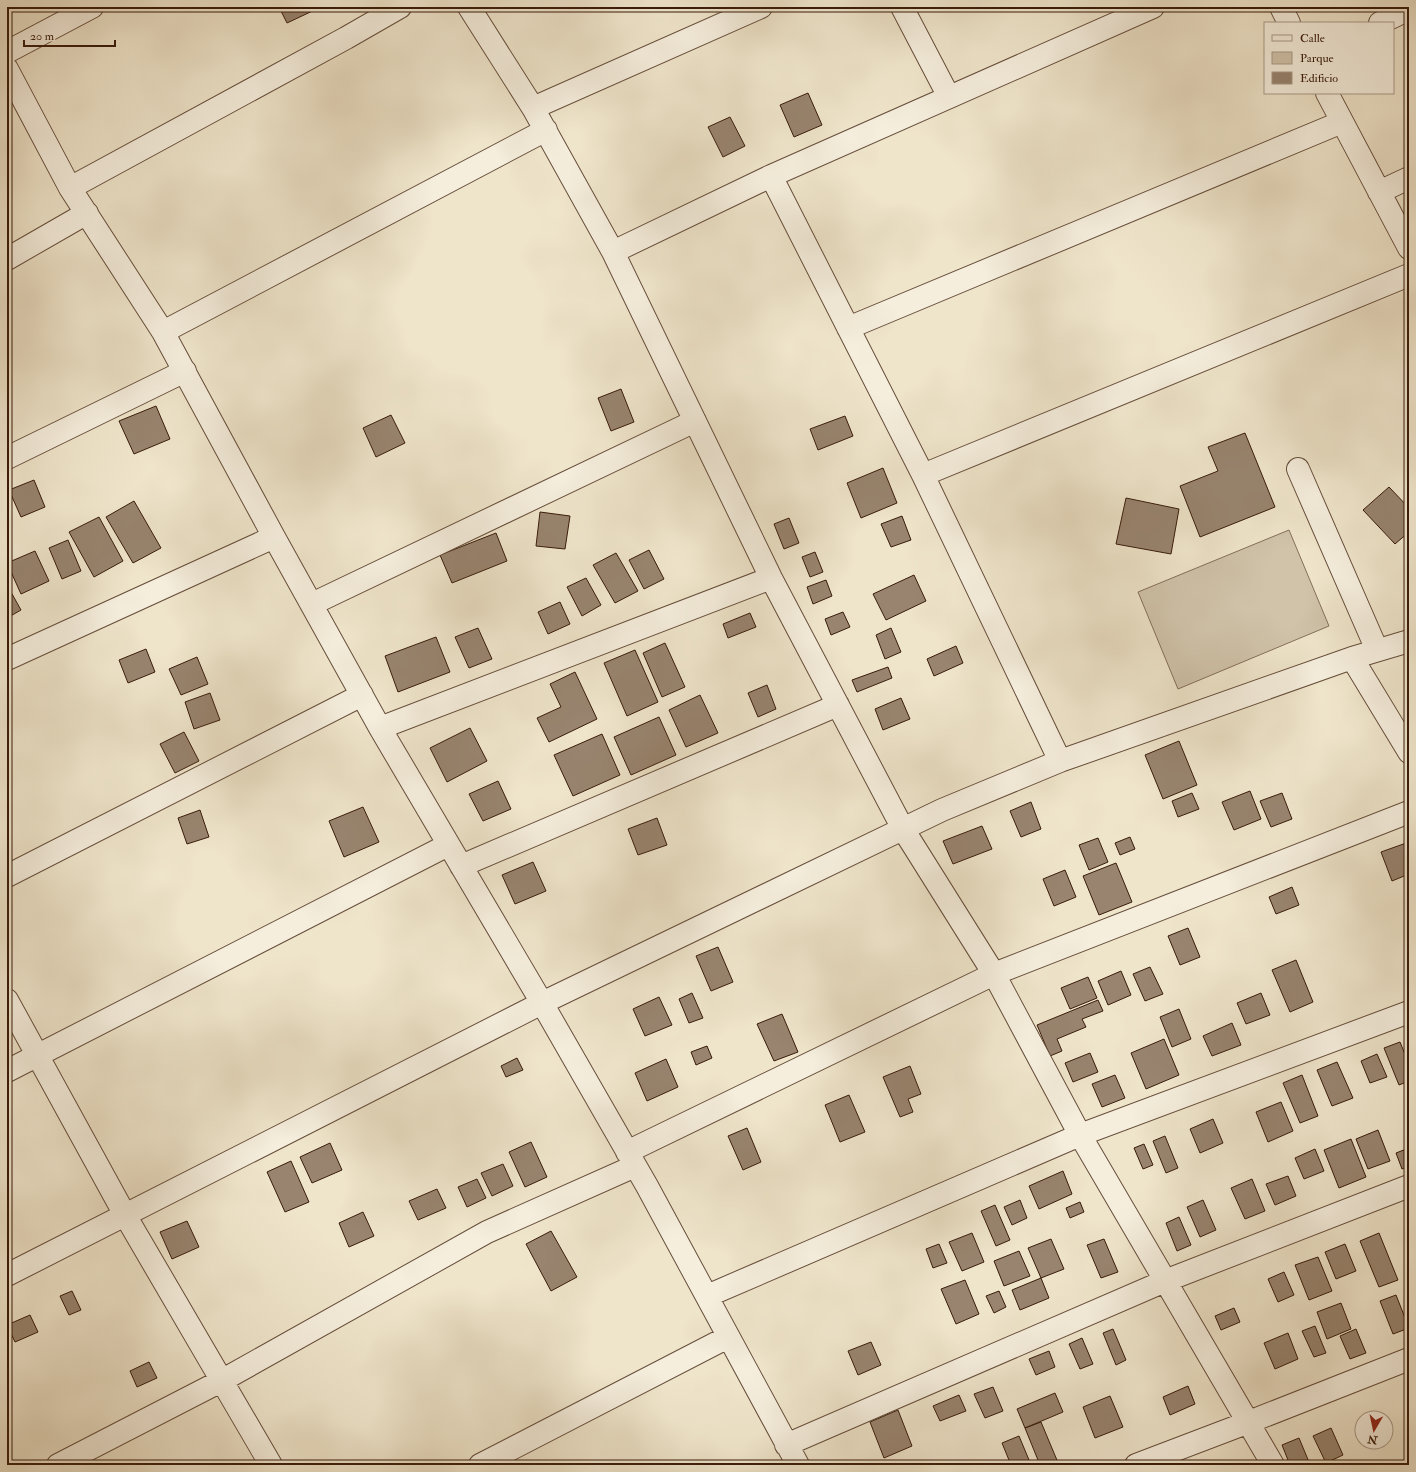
<svg xmlns="http://www.w3.org/2000/svg" width="1416" height="1472" font-family="'IM FELL Double Pica',serif">
	<style>
		.green { fill: #d0c3aa; stroke: #846f5a }
		.building { fill: #98846f; stroke: #391b0b }
		.lines { fill: none; stroke-linecap: round; stroke-linejoin: round }
		.minor-casing { stroke: #664e3b; stroke-width: 24 }
		.minor { stroke: #f5eedd; stroke-width: 22 }
	</style>
	<rect width="100%" height="100%" fill="#efe5cb"/>
	<filter id="stains"><feTurbulence type="fractalNoise" baseFrequency=".005" numOctaves="4"/><feColorMatrix values="0 0 0 0 .2 0 0 0 0 .09 0 0 0 0 .02 0 0 0 .5 -.17"/></filter>
	<radialGradient id="worn" r=".72"><stop offset=".6" stop-color="#630" stop-opacity="0"/><stop offset="1" stop-color="#630" stop-opacity=".3"/></radialGradient>
	<!-- green -->
	<path class="green" d="M1289,530L1329,626L1178,689L1138,592Z"/>
	<!-- building -->
	<path class="building" d="M279,7H321L287,23Z
		M808,93L822,125L794,137L780,105Z
		M730,117L745,146L723,157L708,127Z
		M621,389L634,422L611,431L598,398Z
		M156,406L170,439L134,454L119,421Z
		M391,415L405,443L376,457L363,428Z
		M845,416L853,436L818,450L810,429Z
		M1245,433L1275,507L1200,537L1180,486L1218,471L1208,447Z
		M883,468L897,503L861,518L847,483Z
		M34,480L45,507L21,517L9,490Z
		M1389,487L1409,508V532L1395,544L1363,510Z
		M1126,498L1179,509L1171,554L1116,544Z
		M134,501L161,548L133,563L106,517Z
		M540,512L570,516L565,549L536,546Z
		M902,516L911,540L891,547L881,524Z
		M99,517L123,561L94,577L69,532Z
		M789,518L799,543L784,549L774,524Z
		M496,533L507,561L452,583L440,555Z
		M68,540L81,571L62,579L49,548Z
		M649,550L664,579L644,589L629,560Z
		M35,551L49,581L21,594L7,563Z
		M815,552L823,572L810,577L802,557Z
		M616,553L638,591L615,603L593,565Z
		M914,575L926,601L886,620L873,594Z
		M586,578L601,605L582,616L567,587Z
		M826,580L832,596L813,604L807,587Z
		M7,585L21,610L7,618Z
		M560,602L570,624L548,634L538,612Z
		M843,612L850,627L831,635L825,619Z
		M750,613L756,627L728,638L723,624Z
		M478,628L492,659L469,668L455,637Z
		M891,628L901,652L885,659L876,635Z
		M436,637L450,672L398,692L385,656Z
		M665,643L685,687L662,697L643,653Z
		M956,646L963,663L934,676L927,659Z
		M146,649L155,672L128,683L119,660Z
		M635,650L658,702L627,716L604,663Z
		M197,657L208,684L181,695L169,669Z
		M888,667L892,678L857,692L852,680Z
		M575,672L597,719L549,742L537,718L561,707L550,684Z
		M767,685L776,709L758,717L748,693Z
		M210,693L220,720L194,729L185,702Z
		M700,695L718,733L686,747L669,710Z
		M901,698L910,719L883,730L875,709Z
		M659,717L676,755L631,775L614,737Z
		M470,728L487,761L447,782L430,748Z
		M184,732L199,761L175,773L160,744Z
		M602,734L620,775L573,796L554,755Z
		M1179,741L1197,785L1163,799L1145,755Z
		M498,781L511,809L483,821L469,794Z
		M1250,791L1261,819L1234,830L1222,802Z
		M1192,793L1199,809L1178,817L1172,801Z
		M1282,793L1292,819L1271,827L1260,801Z
		M1031,802L1041,829L1021,837L1010,811Z
		M363,807L379,842L344,857L329,821Z
		M200,810L209,837L187,844L178,818Z
		M657,818L667,845L638,855L628,829Z
		M982,826L992,849L953,864L943,841Z
		M1130,837L1135,849L1120,855L1115,843Z
		M1098,838L1108,862L1089,870L1079,845Z
		M1409,843V874L1392,881L1381,852L1409,842Z
		M533,862L546,891L515,904L502,875Z
		M1116,863L1132,902L1099,915L1083,876Z
		M1065,870L1076,897L1054,906L1043,879Z
		M1292,887L1299,905L1276,914L1269,897Z
		M1188,928L1200,957L1180,965L1168,936Z
		M718,947L733,982L711,991L696,956Z
		M1296,960L1313,1002L1290,1012L1272,970Z
		M1150,967L1163,994L1145,1001L1133,974Z
		M1121,971L1131,995L1108,1005L1098,981Z
		M1088,977L1097,998L1070,1009L1061,988Z
		M692,993L703,1018L689,1023L679,999Z
		M1261,993L1270,1015L1246,1024L1237,1003Z
		M659,997L672,1025L645,1036L633,1009Z
		M1098,1000L1103,1011L1082,1019L1086,1027L1057,1039L1062,1051L1050,1056L1037,1025Z
		M1179,1009L1191,1039L1172,1047L1160,1017Z
		M782,1014L798,1052L774,1061L757,1024Z
		M1232,1023L1241,1045L1212,1056L1203,1036Z
		M1164,1039L1179,1075L1146,1089L1131,1053Z
		M1400,1042L1409,1064V1081L1399,1085L1384,1048Z
		M707,1046L712,1058L696,1065L691,1052Z
		M1090,1053L1098,1072L1073,1082L1065,1063Z
		M1377,1054L1387,1077L1370,1083L1361,1061Z
		M517,1058L523,1070L506,1077L501,1066Z
		M666,1059L678,1087L647,1101L635,1073Z
		M1337,1062L1353,1098L1332,1106L1317,1070Z
		M910,1066L921,1094L908,1099L913,1112L900,1117L883,1077Z
		M1115,1075L1125,1098L1102,1107L1092,1084Z
		M1302,1075L1318,1116L1300,1123L1283,1083Z
		M849,1095L865,1132L840,1142L825,1105Z
		M1281,1102L1293,1131L1268,1142L1256,1112Z
		M1213,1119L1223,1143L1200,1153L1190,1129Z
		M747,1128L761,1162L743,1170L728,1136Z
		M1378,1130L1390,1161L1368,1169L1356,1139Z
		M1165,1136L1178,1168L1166,1173L1153,1141Z
		M1351,1139L1366,1177L1339,1188L1324,1150Z
		M531,1142L547,1177L525,1187L509,1152Z
		M330,1143L342,1170L312,1183L300,1157Z
		M1144,1144L1153,1165L1143,1169L1134,1148Z
		M1409,1148V1166L1402,1169L1396,1153Z
		M1315,1149L1324,1171L1304,1179L1295,1158Z
		M291,1161L309,1202L285,1212L267,1172Z
		M503,1164L513,1186L492,1196L481,1173Z
		M1063,1171L1072,1194L1039,1209L1029,1186Z
		M1288,1176L1296,1196L1275,1205L1266,1184Z
		M477,1179L486,1198L467,1207L458,1187Z
		M1252,1179L1265,1211L1245,1219L1231,1188Z
		M437,1189L446,1208L418,1220L409,1201Z
		M1020,1200L1027,1218L1012,1225L1004,1207Z
		M1203,1200L1216,1230L1200,1237L1187,1207Z
		M1080,1202L1084,1212L1070,1218L1066,1208Z
		M995,1205L1010,1240L996,1246L981,1211Z
		M363,1212L374,1236L349,1247L339,1223Z
		M1179,1217L1191,1245L1177,1251L1166,1223Z
		M187,1221L199,1247L172,1259L160,1232Z
		M551,1231L577,1277L551,1291L526,1244Z
		M972,1233L984,1262L962,1271L949,1242Z
		M1379,1233L1398,1280L1379,1287L1360,1241Z
		M1051,1239L1064,1269L1041,1278L1028,1248Z
		M1104,1239L1118,1272L1101,1278L1087,1245Z
		M939,1244L947,1263L933,1268L926,1249Z
		M1345,1244L1356,1271L1336,1279L1325,1252Z
		M1019,1251L1030,1276L1004,1286L994,1261Z
		M1318,1257L1332,1291L1309,1300L1295,1265Z
		M1284,1272L1294,1295L1278,1302L1268,1279Z
		M1041,1278L1049,1298L1020,1310L1012,1290Z
		M965,1280L979,1314L956,1324L941,1289Z
		M72,1291L81,1310L69,1315L60,1296Z
		M999,1291L1006,1307L994,1313L986,1296Z
		M1396,1295L1409,1328L1393,1334L1380,1301Z
		M1341,1303L1351,1329L1327,1339L1317,1312Z
		M1234,1308L1240,1322L1221,1330L1215,1316Z
		M30,1315L38,1332L15,1342L7,1325Z
		M1315,1326L1326,1353L1314,1357L1302,1331Z
		M1113,1329L1126,1360L1116,1365L1103,1333Z
		M1356,1329L1366,1353L1350,1359L1340,1336Z
		M1288,1333L1298,1359L1275,1369L1264,1343Z
		M1082,1338L1093,1364L1080,1369L1069,1344Z
		M871,1342L881,1365L858,1375L848,1351Z
		M1049,1351L1055,1367L1036,1375L1029,1359Z
		M149,1362L157,1378L137,1387L130,1371Z
		M1188,1386L1195,1404L1170,1415L1163,1397Z
		M993,1387L1003,1411L985,1418L974,1394Z
		M1055,1393L1063,1412L1025,1428L1017,1409Z
		M959,1395L966,1411L940,1421L933,1406Z
		M1110,1396L1123,1427L1095,1438L1083,1407Z
		M898,1410L912,1446L884,1458L870,1422Z
		M1041,1422L1059,1465H1040L1025,1428Z
		M1331,1428L1343,1455L1326,1463L1313,1436Z
		M1019,1436L1029,1460L1016,1465H1011L1002,1443Z
		M1299,1438L1309,1462L1300,1465H1290L1282,1445Z"/>
	<g class="lines">
		<defs>
			<path id="minor" d="M469,7L533,108L613,252L771,578L903,829L994,974L1080,1135L1273,1465
				M902,7L949,97
				M1281,7L1289,23
				M1380,23L1409,9
				M7,52L92,7
				M7,69L70,188L163,332L274,537L380,728L542,1003L647,1186L798,1465
				M1327,93L1409,248
				M533,108L761,7
				M771,176L923,475L1060,761
				M70,188L346,38L400,7
				M1379,192L1409,178
				M613,252L771,176L1153,7
				M7,259L87,213
				M848,328L1342,122
				M163,332L546,130
				M7,458L185,371
				M1298,469L1377,650
				M923,475L1409,275
				M312,604L695,421
				M1352,658L1409,752
				M7,659L274,537
				M380,728L771,578
				M461,866L838,705
				M7,876L362,695
				M7,1000L125,1215L271,1465
				M7,1071L448,845
				M627,1152L994,974L1409,812
				M7,1275L542,1003L942,810L1060,761L1352,658L1409,641
				M707,1296L1080,1135L1409,1012
				M786,1445L1165,1281L1409,1186
				M58,1465L221,1381L487,1232L635,1166
				M480,1465L728,1337
				M1136,1465L1249,1422L1409,1359"/>
		</defs>
		<!-- minor casing -->
		<use href="#minor" class="minor-casing"/>
		<!-- minor -->
		<use href="#minor" class="minor"/>
	</g>
	<!-- margin -->
	<rect width="1416" height="1472" fill="none" stroke="#efe5cb" stroke-width="24"/>
	<rect x="8" y="8" width="1400" height="1456" fill="none" stroke="#391b0b" stroke-width="2"/>
	<rect x="12" y="12" width="1392" height="1448" fill="none" stroke="#391b0b"/>
	<!-- legend -->
	<rect x="1264" y="22" width="130" height="72" fill="#f5eedd" stroke="#aa9a89"/>
	<rect x="1272" y="35" width="20" height="6" fill="#f5eedd" stroke="#aa9a89"/>
	<text x="1300" y="42" font-size="12" fill="#391b0b">Calle</text>
	<rect x="1272" y="52" width="20" height="12" fill="#d0c3aa" stroke="#aa9a89"/>
	<text x="1300" y="62" font-size="12" fill="#391b0b">Parque</text>
	<rect x="1272" y="72" width="20" height="12" fill="#98846f" stroke="#aa9a89"/>
	<text x="1300" y="82" font-size="12" fill="#391b0b">Edificio</text>
	<!-- north arrow -->
	<g transform="translate(1374 1430) rotate(189)"><circle r="19" fill="#f5eedd" stroke="#aa9a89"/>
	<path d="M0-3L7 15L0 10L-7 15Z" fill="#8f2418"/>
	<text y="-6" font-size="11" font-weight="bold" text-anchor="middle" fill="#391b0b">N</text>
	</g>
	<!-- scale -->
	<path d="M24 40v6h91v-6" fill="none" stroke="#391b0b" stroke-width="2"/>
	<text x="30" y="40" font-size="12" fill="#391b0b" stroke="#f5eedd" stroke-width="3" paint-order="stroke">20 m</text>
	<rect width="100%" height="100%" filter="url(#stains)"/>
	<rect width="100%" height="100%" fill="url(#worn)"/>
</svg>
